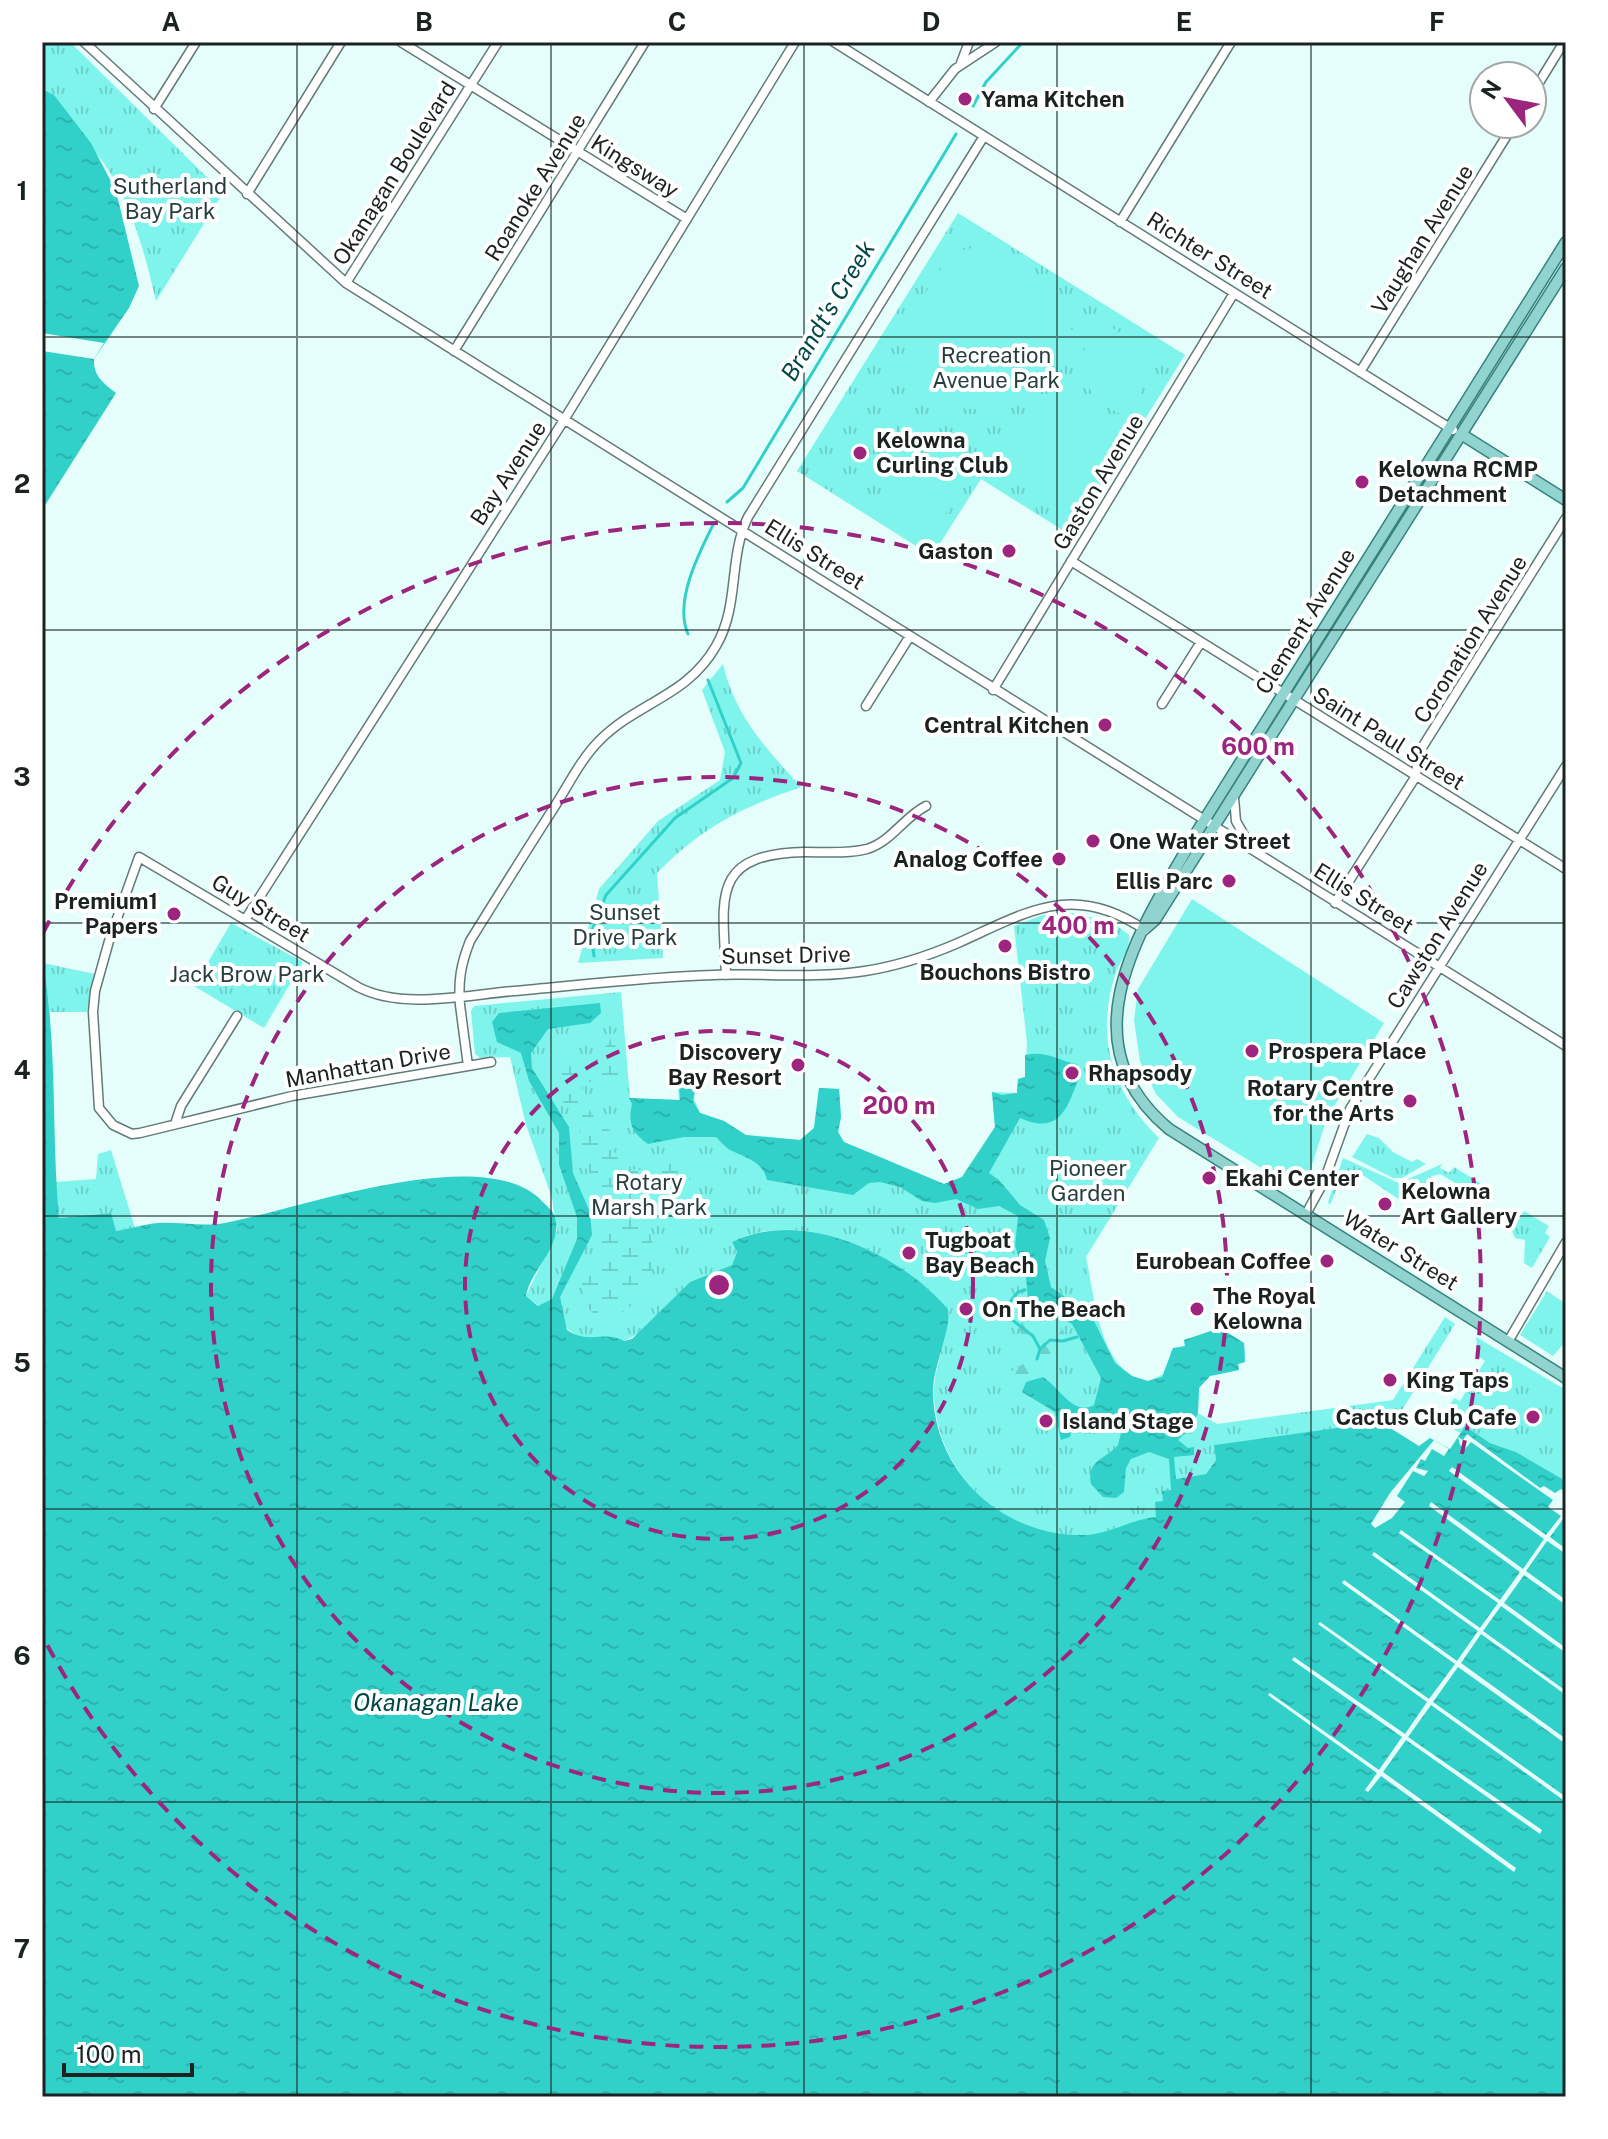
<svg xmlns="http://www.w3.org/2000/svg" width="1608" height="2139" font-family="'Public Sans',sans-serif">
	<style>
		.grass { fill: url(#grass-tufts) }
		.forest { fill: url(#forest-firs) }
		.wetland { fill: url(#wetland-marsh) }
		.pitch { fill: #7ff4ed }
		.water { fill: url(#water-ripples) }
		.pier { fill: #e5fdfb }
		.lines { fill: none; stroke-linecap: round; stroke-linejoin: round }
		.stream { stroke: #31d1ca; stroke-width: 3 }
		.minor-casing { stroke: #647a78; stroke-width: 11 }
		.major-casing { stroke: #37827e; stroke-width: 13 }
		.minor { stroke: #fff; stroke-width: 8 }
		.major { stroke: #90d3cf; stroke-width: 10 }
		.grid { fill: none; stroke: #1a2322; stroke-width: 2; stroke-opacity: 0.55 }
		.ring { fill: none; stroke: #9c257e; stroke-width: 4; stroke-dasharray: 14 10 }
		.poi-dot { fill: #9c257e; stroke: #fff; stroke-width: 3 }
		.labels { text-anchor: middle; stroke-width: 8; stroke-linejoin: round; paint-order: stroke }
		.poi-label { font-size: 22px; font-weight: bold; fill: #1a2322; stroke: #fff; text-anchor: start }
		.street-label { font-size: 22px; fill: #1a2322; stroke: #fff }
		.park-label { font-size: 22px; fill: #263f3d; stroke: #fff }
		.water-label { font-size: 24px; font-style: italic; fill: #004845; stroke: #fff }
		.centre { fill: #9c257e; stroke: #fff; stroke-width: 4 }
		.ring-label { font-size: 24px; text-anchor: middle; font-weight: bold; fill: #9c257e; stroke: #fff; stroke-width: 8; stroke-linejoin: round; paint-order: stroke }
		.neatline { fill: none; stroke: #1a2322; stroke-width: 3 }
		.grid-label { font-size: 26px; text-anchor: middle; font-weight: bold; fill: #1a2322 }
	</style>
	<defs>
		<pattern id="grass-tufts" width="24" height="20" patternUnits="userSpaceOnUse" patternTransform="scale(2)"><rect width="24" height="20" fill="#7ff4ed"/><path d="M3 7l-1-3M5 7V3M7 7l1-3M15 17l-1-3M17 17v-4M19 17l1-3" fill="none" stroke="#6dd1cb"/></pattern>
		<pattern id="forest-firs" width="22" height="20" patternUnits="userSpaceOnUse" patternTransform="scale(2)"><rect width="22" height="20" fill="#7ff4ed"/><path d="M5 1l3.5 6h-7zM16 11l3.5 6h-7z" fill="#6dd1cb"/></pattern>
		<pattern id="wetland-marsh" width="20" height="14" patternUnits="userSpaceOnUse" patternTransform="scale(2)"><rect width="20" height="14" fill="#7ff4ed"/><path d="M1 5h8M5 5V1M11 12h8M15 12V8" fill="none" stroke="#6dd1cb"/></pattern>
		<pattern id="water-ripples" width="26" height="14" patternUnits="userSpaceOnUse" patternTransform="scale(2)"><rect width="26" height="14" fill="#31d1ca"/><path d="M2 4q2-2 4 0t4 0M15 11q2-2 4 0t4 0" fill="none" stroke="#2bb3ad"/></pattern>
	</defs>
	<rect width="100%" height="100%" fill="#e5fdfb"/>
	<!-- grass -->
	<path class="grass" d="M42,42H70L223,193L156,301C139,228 116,144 42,111Z
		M958,213L1185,355L1072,536L981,479L932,556L797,471Z
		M723,664C735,717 767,749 801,787C740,808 703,827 657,873L663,958L578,963L599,889L658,821L720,780L725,752L702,690Z
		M1077,913L1115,924L1129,935C1131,949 1119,962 1115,975C1095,1038 1113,1093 1159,1138L1086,1257C1095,1297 1099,1374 1148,1381L1166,1373L1171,1351L1185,1346L1184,1340L1220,1328L1244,1343L1245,1362L1238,1364L1239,1370L1210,1376L1199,1388L1198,1413L1217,1424L1393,1400L1445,1317L1455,1324L1396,1420L1215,1445L1216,1460L1206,1474L1171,1480V1490L1156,1517C1133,1525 1110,1534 1085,1535C1005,1537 939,1478 934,1398C932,1368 952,1328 948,1309C902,1255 802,1206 732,1242L737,1252L732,1265L690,1282L640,1333L624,1341L601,1337L587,1340L577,1336L526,1296L557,1231L552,1198L526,1125L510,1057L480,1058L475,1054L471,1011L474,1006L621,992L630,1098L679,1100L677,1070L699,1074L693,1096L700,1113L724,1121L746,1135L800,1140L814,1128L819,1088L839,1089L841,1117L838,1132L844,1142L944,1184L962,1177L995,1127L992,1092L1017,1093L1018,1079L1025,1077L1027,1043L1014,926L1043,915Z
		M231,923L303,962L264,1028L194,986Z
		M43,963L95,974L87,1012H50Z
		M1367,1134L1379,1138L1393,1152L1412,1162L1417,1159L1426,1164L1402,1178H1393L1352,1157Z
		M111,1150L135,1228L115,1231L110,1213L59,1218L55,1182L96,1179L98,1154Z
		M1343,1158L1399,1183L1442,1164L1440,1168L1449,1173L1454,1167L1493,1191L1486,1201L1440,1174L1432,1176L1420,1190H1410L1403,1202L1358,1172L1349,1186L1341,1178L1330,1205L1328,1202Z
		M1524,1211L1549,1226L1545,1233L1550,1237L1532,1268L1524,1263L1525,1240L1515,1238L1512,1231Z
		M1547,1291L1566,1304V1341L1553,1356L1520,1335Z
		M1476,1337L1566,1390V1481L1516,1452L1490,1443L1465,1426L1460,1433L1440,1421L1454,1398L1460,1401L1485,1361L1478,1356Z"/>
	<!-- forest -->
	<path class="forest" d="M1021,1315L1029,1324L1039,1316L1063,1330L1072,1353L1054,1349L1049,1358V1373H1035L1022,1381L1008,1374L1024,1363L1032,1343L1012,1325Z"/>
	<!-- wetland -->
	<path class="wetland" d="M617,1030L614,1060L627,1103L620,1101L610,1084L594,1080L583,1086C583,1105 594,1121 611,1131L615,1156L636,1171L676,1160L697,1165L698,1174L681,1185L649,1188L640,1195L635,1209C671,1248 653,1309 601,1321L587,1307L581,1283L590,1264L598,1257L601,1224L591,1223L588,1208H598C602,1184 594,1175 578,1161L581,1132L571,1111L560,1098L552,1070L557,1062L567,1064L581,1075L595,1062Z"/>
	<!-- pitch -->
	<path class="pitch" d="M978,247L1012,269L1074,332C1064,388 1028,413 972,409C962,408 950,409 941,406C922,398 911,385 898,370L924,295L952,252Z
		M1101,321L1157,356L1158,363L1125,415C1080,400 1069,355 1101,321Z
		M1075,404L1118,417L1136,430L1089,503L1066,508L984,457C1006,422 1034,406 1075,404Z
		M923,473L937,478L954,500L928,542L921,543L878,516L885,489L909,474Z
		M1192,899L1384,1023L1327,1118L1310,1171L1299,1191L1178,1117L1156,1094L1140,1061L1134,1020L1138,989Z"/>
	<!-- water -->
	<path class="water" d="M42,89L54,95L91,143L116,191L139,286L129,308L94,359C93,376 104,384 116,393L42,510Z
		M42,957C58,1043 51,1131 59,1218L111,1213L116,1231C130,1229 144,1224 158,1223C180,1222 204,1227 225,1223C297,1209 481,1142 540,1199C545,1205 553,1210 555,1217C563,1248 531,1268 526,1296L538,1306L552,1299L577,1239V1217L559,1165V1133L529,1081L521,1053L497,1042L492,1022L499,1013L600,1003L601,1013L590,1023L548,1029L531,1053L532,1068L569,1127L573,1173L590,1212L592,1235L560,1297L567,1330C590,1345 603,1330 624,1341L632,1339L690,1282L732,1265L737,1252L732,1242C803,1207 901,1254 948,1309C952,1329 933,1365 933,1392C934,1474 1004,1537 1085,1535C1110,1534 1132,1519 1156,1517L1155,1502L1163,1501L1162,1491L1171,1490L1169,1459L1149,1452L1131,1459L1126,1468L1124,1492L1116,1498L1103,1497L1091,1484C1086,1460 1105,1460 1118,1445L1121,1433L1118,1421C1100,1405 1075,1414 1070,1437L1061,1440L1055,1412L1022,1392L1026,1382L1043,1377C1059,1387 1074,1417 1094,1405L1101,1378L1072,1324L1028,1300L1026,1277L1015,1246L1018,1216L999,1206L978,1209L956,1199L935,1203L922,1201L900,1187L880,1182L869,1183L853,1195L767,1180C763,1162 747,1158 732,1151C725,1148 722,1142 716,1137H684L648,1144C631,1132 628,1123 632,1104L629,1098L680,1100L678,1070L699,1074L693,1101L700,1113L724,1121L746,1135L800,1140L814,1128L819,1088L839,1089L841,1117L838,1132L844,1142L944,1184L962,1177L995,1127L992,1092L1002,1095L1017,1093L1018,1079L1025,1077V1055C1046,1050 1059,1061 1077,1064L1081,1073C1069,1100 1064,1138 1020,1118L989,1173L999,1180L1020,1205L1044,1220L1050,1238L1045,1261L1051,1287L1091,1315L1115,1363L1132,1376L1148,1381L1162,1377L1173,1348L1185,1346L1184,1340L1220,1328L1244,1343L1245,1362L1238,1364L1239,1370L1210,1376L1199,1388L1198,1413L1191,1428L1178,1440L1188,1448L1194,1447V1455L1174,1457L1176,1479L1206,1474L1216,1460L1214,1445L1372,1423L1387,1426L1419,1446L1430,1438L1450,1449L1465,1426L1490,1443L1516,1452L1566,1481V2097H42Z"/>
	<!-- pier -->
	<path class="pier" d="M42,333L104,343L94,359L42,351Z
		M1467,1434L1540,1488L1544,1486L1555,1493L1561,1489L1566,1493V1515L1550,1537L1566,1549V1554L1547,1541L1526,1571L1566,1600V1605L1524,1575L1504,1603L1566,1648V1653L1501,1606L1483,1631L1566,1691V1695L1481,1634L1461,1663L1566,1739V1744L1458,1667L1433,1702L1566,1797V1802L1431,1705L1408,1737L1542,1830L1540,1834L1406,1740L1383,1772L1516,1868L1514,1872L1381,1776L1368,1792L1365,1790L1377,1773L1268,1695L1270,1693L1379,1770L1402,1737L1292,1660L1294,1657L1405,1734L1427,1702L1318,1624L1320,1622L1429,1699L1455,1664L1342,1583L1344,1580L1457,1661L1478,1631L1372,1555L1374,1552L1480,1628L1498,1603L1399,1533L1401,1530L1500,1600L1520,1572L1429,1506L1431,1502L1523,1569L1544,1539L1449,1471L1452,1467L1546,1535L1561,1516L1548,1507L1553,1500L1471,1442L1465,1449L1460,1445L1458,1437L1463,1440Z
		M1434,1440L1449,1449L1444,1456L1432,1449L1425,1461L1421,1459L1416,1468L1428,1471L1424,1476L1413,1471L1397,1496L1405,1502L1392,1518L1375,1528L1371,1524L1390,1493Z"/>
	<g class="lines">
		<!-- stream -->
		<path class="stream" d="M973,106L986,82L1023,42
			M727,502L743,488L956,134
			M688,634C674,602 698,555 713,525
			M594,956L591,933L606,895L675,818L733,778L741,763L708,680
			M1025,1290L1018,1292L1002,1312L1033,1336L1040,1349
			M1037,1359L1040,1349L1050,1340L1063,1341L1077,1337"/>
		<defs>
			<path id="minor" d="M84,42L346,283L1566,1046
				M401,42L687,219
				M834,42L1453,430
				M961,63L969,42
				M1532,94L1564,42
				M929,102L955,69L996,42
				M154,109L196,42
				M984,136L748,517C728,558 740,605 716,646C687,697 637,702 599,741C581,759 569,784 555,806C526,851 498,896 470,941C461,964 458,980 460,1005L468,1066L292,1096L140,1133L132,1134L113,1125L99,1108L93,1012L95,991L109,941L139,857L358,987C402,1010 465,995 514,991C580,985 647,977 714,975C765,973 814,979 865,971C897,966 928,956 958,943C1027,912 1073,881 1145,930
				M247,194L341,42
				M1120,222L1231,42
				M346,283L498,42
				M454,351L645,42
				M1360,372L1514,124
				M1071,561L1566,869
				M993,690L1234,293
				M1162,704L1201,642
				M866,706L910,636
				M1234,798L1236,821L1249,844
				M1335,903L1416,776L1418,754L1566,518
				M245,920L564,420L795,42
				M726,975C723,898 709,854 805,852C825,852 847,854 867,849C891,842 904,817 926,806
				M468,1066L491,1062
				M175,1124L181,1106L237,1016
				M1306,1214L1324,1181L1350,1109L1566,766
				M1509,1340L1566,1242"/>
			<path id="major" d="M1566,242L1195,835C1142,927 1063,1040 1169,1129L1566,1378
				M1461,434L1566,500
				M1146,928L1155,920L1566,268"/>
		</defs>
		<!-- minor casing -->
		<use href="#minor" class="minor-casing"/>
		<!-- major casing -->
		<use href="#major" class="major-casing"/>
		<!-- minor -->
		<use href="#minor" class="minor"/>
		<!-- major -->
		<use href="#major" class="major"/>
	</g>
	<!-- grid -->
	<path class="grid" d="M297,42V2097M551,42V2097M804,42V2097M1057,42V2097M1311,42V2097M42,337H1566M42,630H1566M42,923H1566M42,1216H1566M42,1509H1566M42,1802H1566"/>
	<!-- distance rings -->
	<g class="ring">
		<circle cx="719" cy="1285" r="254"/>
		<circle cx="719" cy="1285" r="508"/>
		<path d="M43 933A762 762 0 1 1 43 1637"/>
	</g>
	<!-- markers -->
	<g class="poi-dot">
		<circle cx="965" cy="99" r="8"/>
		<circle cx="860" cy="453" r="8"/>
		<circle cx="1362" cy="482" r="8"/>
		<circle cx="1009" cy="551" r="8"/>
		<circle cx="1105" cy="725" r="8"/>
		<circle cx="1093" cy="841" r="8"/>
		<circle cx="1059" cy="859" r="8"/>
		<circle cx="1229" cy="881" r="8"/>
		<circle cx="174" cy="914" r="8"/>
		<circle cx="1005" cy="946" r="8"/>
		<circle cx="1252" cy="1051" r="8"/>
		<circle cx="798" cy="1065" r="8"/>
		<circle cx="1072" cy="1073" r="8"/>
		<circle cx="1410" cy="1101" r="8"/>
		<circle cx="1209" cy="1178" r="8"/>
		<circle cx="1385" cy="1204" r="8"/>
		<circle cx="909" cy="1253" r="8"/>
		<circle cx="1327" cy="1261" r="8"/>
		<circle cx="966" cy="1309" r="8"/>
		<circle cx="1197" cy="1309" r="8"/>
		<circle cx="1390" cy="1380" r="8"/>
		<circle cx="1533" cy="1417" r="8"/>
		<circle cx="1046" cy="1421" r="8"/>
	</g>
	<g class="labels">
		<!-- poi labels -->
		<g class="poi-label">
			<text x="981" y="107">Yama Kitchen</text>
			<text x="876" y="448">Kelowna<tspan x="876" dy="25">Curling Club</tspan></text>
			<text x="1378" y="477">Kelowna RCMP<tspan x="1378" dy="25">Detachment</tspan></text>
			<text x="993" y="559" text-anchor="end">Gaston</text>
			<text x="1089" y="733" text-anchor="end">Central Kitchen</text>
			<text x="1109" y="849">One Water Street</text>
			<text x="1043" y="867" text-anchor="end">Analog Coffee</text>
			<text x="1213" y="889" text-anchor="end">Ellis Parc</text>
			<text x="158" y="909" text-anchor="end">Premium1<tspan x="158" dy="25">Papers</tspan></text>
			<text x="1005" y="980" text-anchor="middle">Bouchons Bistro</text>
			<text x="1268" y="1059">Prospera Place</text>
			<text x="782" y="1060" text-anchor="end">Discovery<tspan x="782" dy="25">Bay Resort</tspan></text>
			<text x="1088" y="1081">Rhapsody</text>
			<text x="1394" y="1096" text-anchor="end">Rotary Centre<tspan x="1394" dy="25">for the Arts</tspan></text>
			<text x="1225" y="1186">Ekahi Center</text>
			<text x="1401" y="1199">Kelowna<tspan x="1401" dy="25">Art Gallery</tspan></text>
			<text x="925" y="1248">Tugboat<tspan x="925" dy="25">Bay Beach</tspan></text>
			<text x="1311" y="1269" text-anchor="end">Eurobean Coffee</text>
			<text x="1213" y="1304">The Royal<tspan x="1213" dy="25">Kelowna</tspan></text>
			<text x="982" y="1317">On The Beach</text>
			<text x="1406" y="1388">King Taps</text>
			<text x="1517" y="1425" text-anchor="end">Cactus Club Cafe</text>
			<text x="1062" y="1429">Island Stage</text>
		</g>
		<!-- street labels -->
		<g class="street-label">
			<text transform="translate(635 166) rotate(32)" y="8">Kingsway</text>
			<text transform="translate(394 173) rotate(-58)" y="8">Okanagan Boulevard</text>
			<text transform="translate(535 187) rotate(-58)" y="8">Roanoke Avenue</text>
			<text transform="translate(1422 239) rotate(-58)" y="8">Vaughan Avenue</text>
			<text transform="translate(1210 255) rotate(32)" y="8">Richter Street</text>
			<text transform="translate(508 473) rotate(-57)" y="8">Bay Avenue</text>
			<text transform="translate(1098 482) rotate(-59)" y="8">Gaston Avenue</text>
			<text transform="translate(815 554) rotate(32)" y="8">Ellis Street</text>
			<text transform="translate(1305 621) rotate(-58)" y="8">Clement Avenue</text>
			<text transform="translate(1470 639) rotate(-58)" y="8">Coronation Avenue</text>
			<text transform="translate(1389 738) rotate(32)" y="8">Saint Paul Street</text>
			<text transform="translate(1364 898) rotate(32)" y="8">Ellis Street</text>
			<text transform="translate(261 908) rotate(31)" y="8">Guy Street</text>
			<text transform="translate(1437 935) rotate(-58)" y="8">Cawston Avenue</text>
			<text transform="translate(786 955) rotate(-1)" y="8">Sunset Drive</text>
			<text transform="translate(368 1065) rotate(-10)" y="8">Manhattan Drive</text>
			<text transform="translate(1401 1250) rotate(32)" y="8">Water Street</text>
		</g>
		<!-- park labels -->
		<g class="park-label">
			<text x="170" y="194">Sutherland<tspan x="170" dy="25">Bay Park</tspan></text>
			<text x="996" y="363">Recreation<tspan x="996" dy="25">Avenue Park</tspan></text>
			<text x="625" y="920">Sunset<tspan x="625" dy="25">Drive Park</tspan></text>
			<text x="247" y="982">Jack Brow Park</text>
			<text x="1088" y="1176">Pioneer<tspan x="1088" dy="25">Garden</tspan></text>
			<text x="649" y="1190">Rotary<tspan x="649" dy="25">Marsh Park</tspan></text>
		</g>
		<!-- water labels -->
		<g class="water-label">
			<text transform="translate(828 311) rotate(-59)" y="8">Brandt's Creek</text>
			<text x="436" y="1711">Okanagan Lake</text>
		</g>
	</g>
	<circle cx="719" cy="1285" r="12" class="centre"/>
	<g class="ring-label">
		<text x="1258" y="755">600 m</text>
		<text x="1078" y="934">400 m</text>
		<text x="899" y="1114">200 m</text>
	</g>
	<!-- border -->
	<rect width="1608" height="2139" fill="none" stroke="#ffffff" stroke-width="88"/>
	<!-- north arrow -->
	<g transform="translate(1508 100) rotate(302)"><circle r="38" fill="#ffffff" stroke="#a3a7a7" stroke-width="2"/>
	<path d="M0-6L14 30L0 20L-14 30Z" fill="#9c257e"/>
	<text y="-12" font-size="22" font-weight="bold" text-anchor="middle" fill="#1a2322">N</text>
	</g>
	<!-- scale -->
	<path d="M64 2063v12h128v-12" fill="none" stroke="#1a2322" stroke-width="4"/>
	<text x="76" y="2063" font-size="24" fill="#1a2322" stroke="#ffffff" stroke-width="6" paint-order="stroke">100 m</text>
	<rect x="44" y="44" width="1520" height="2051" class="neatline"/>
	<g class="grid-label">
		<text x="171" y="31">A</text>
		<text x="424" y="31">B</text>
		<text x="677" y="31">C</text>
		<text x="931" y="31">D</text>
		<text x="1184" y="31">E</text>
		<text x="1437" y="31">F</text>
		<text x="22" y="200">1</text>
		<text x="22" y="493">2</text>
		<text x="22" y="786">3</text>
		<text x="22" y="1079">4</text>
		<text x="22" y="1372">5</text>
		<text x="22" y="1665">6</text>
		<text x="22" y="1958">7</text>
	</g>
</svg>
